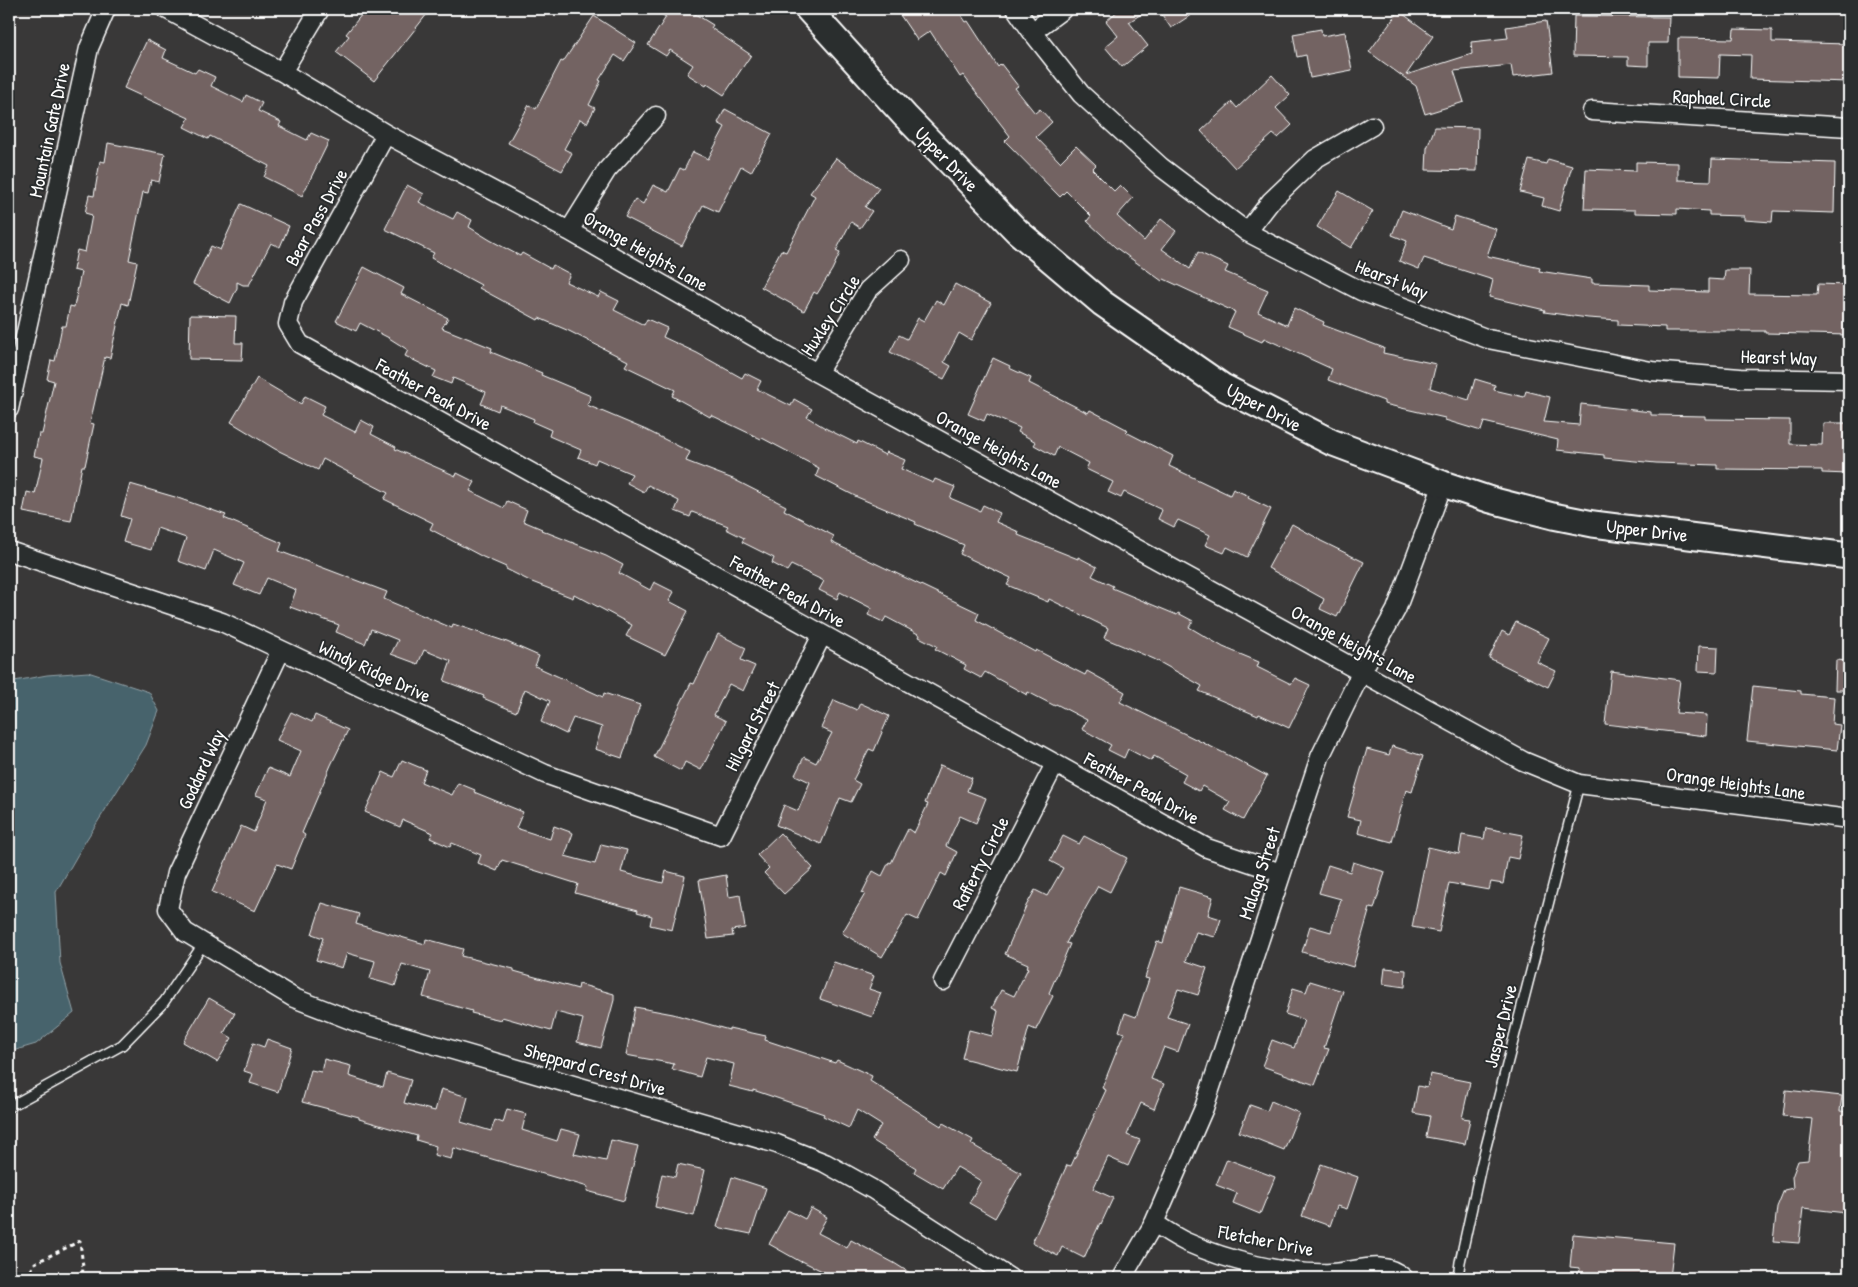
<svg xmlns="http://www.w3.org/2000/svg" width="1858" height="1287" font-family="'Patrick Hand',sans-serif">
	<style>
		.water { fill: #47636c; stroke: #91a1a7 }
		.building { fill: #736462; stroke: #fff }
		.lines { fill: none; stroke-linecap: round; stroke-linejoin: round }
		.lane-casing { stroke: #fff; stroke-width: 12 }
		.street-casing { stroke: #fff; stroke-width: 21 }
		.secondary-casing { stroke: #fff; stroke-width: 29 }
		.path { stroke: #fff; stroke-width: 3; stroke-dasharray: 4 4; stroke-linecap: butt }
		.lane { stroke: #2a2d2e; stroke-width: 9 }
		.street { stroke: #2a2d2e; stroke-width: 18 }
		.secondary { stroke: #2a2d2e; stroke-width: 25 }
		.labels { text-anchor: middle; stroke-width: 4; stroke-linejoin: round; paint-order: stroke }
		.street-label { font-size: 19px; fill: #fff; stroke: #2a2d2e }
	</style>
	<rect width="100%" height="100%" fill="#393838"/>
	<filter id="ink" filterUnits="userSpaceOnUse"><feTurbulence type="fractalNoise" baseFrequency=".02" numOctaves="2"/><feDisplacementMap in="SourceGraphic" scale="10" xChannelSelector="R" yChannelSelector="G"/><feConvolveMatrix kernelMatrix="1 2 1 2 8 2 1 2 1" color-interpolation-filters="sRGB"/></filter>
	<g filter="url(#ink)">
		<!-- water -->
		<path class="water" d="M88,672L149,692L159,711L146,745L85,842L56,892L60,963L74,1013L36,1044L9,1052V682L47,675Z"/>
		<!-- building -->
		<path class="building" d="M366,9H431L374,81L336,52L349,36L346,34Z
			M653,9H687L713,25L711,28L751,55L724,95L707,84L706,86L687,74L693,65L670,50L666,56L648,45L666,17Z
			M896,9H957L966,22L968,21L998,67L1001,64L1018,86L1015,88L1035,113L1040,109L1052,122L1036,137L1060,162L1076,146L1096,165L1092,169L1114,191L1120,185L1133,198L1117,216L1144,241L1161,219L1176,231L1162,249L1190,269L1198,252L1228,266L1225,272L1268,290L1258,312L1287,325L1294,308L1324,322L1323,325L1384,348L1383,353L1436,364L1430,388L1469,400L1475,379L1495,385L1494,390L1524,397L1526,391L1550,397L1544,422L1579,425L1581,404L1651,412V415L1705,416V419L1790,420V444L1822,445L1823,423H1849V474L1822,473V470L1717,469V465L1656,463L1604,458V455L1557,450L1558,440L1484,422L1481,431L1445,420V418L1384,404V401L1328,380L1332,369L1264,338L1262,342L1228,327L1235,312L1164,279L1162,281L1115,247L1087,221L1091,216L1066,191L1060,197L1005,141L1010,136L963,75L960,77L930,31L917,40Z
			M1120,9H1149L1129,22L1148,46L1122,67L1105,47L1118,36L1106,21Z
			M1158,9H1200L1171,28Z
			M1399,11L1433,36L1406,75L1472,54L1471,42L1508,38L1506,27L1546,21L1553,72L1513,77L1511,65L1454,71L1464,102L1425,114L1416,86L1369,52Z
			M594,16L636,43L624,61L615,55L599,80L601,81L589,105L595,108L587,123L580,119L564,149L572,153L562,171L508,143L529,105L536,109L561,61L563,62Z
			M1574,16L1669,17L1668,43H1648V66L1628,65V57L1573,56Z
			M1321,29L1322,36L1345,32L1352,70L1310,78L1306,55L1297,57L1293,34Z
			M1734,29L1772,30V42L1849,44V82L1750,79L1751,55L1720,54L1719,78L1678,77V38L1733,39Z
			M147,40L166,50L163,58L195,73L198,69L215,77L211,86L243,102L246,95L262,103L258,111L281,122L279,126L307,140L311,133L329,141L302,196L264,177L269,166L210,136L208,139L184,127L189,118L124,88Z
			M1272,75L1290,95L1276,108L1292,125L1278,138L1273,134L1235,168L1201,131L1232,102L1237,108Z
			M725,109L772,134L751,172L741,166L718,212L703,205L682,246L625,217L635,199L643,204L653,185L668,192L680,168L684,170L693,152L708,159L725,127L718,123Z
			M1435,127L1478,128L1477,171L1426,170L1427,148Z
			M108,143L165,154L159,182L151,180L148,193L143,192L129,260L137,262L128,305L122,303L110,358L105,357L90,423L94,424L85,466H82L71,521L23,512L27,492L35,494L43,458L34,456L39,434H42L54,381L47,379L51,360L55,361L62,326H66L70,306L74,307L81,272L73,270L77,250L85,252L92,215L85,213L89,195L94,196L100,161L105,162Z
			M836,158L879,188L865,207L872,211L860,228L851,222L836,251L840,253L832,270L817,294L814,292L804,311L761,287L781,250L786,252L815,196L810,193Z
			M1548,159L1572,166L1559,211L1542,206L1544,198L1520,192L1529,160L1546,164Z
			M1712,159L1835,163L1834,213L1773,211L1772,222L1744,220V216L1709,215V211L1677,209V214L1635,213V210L1584,209L1586,169L1636,171V162L1678,163V180L1711,181Z
			M407,185L424,194L419,202L453,219L457,212L472,220L469,227L490,240L520,256L522,253L551,269L553,265L570,274L566,282L598,297L601,292L619,301L614,310L644,325L647,319L667,328L663,337L697,353L742,378L745,373L761,381L757,389L791,406L794,399L812,409L807,417L827,429L857,444L858,441L885,455L886,452L905,460L901,469L933,483L935,479L955,487L950,498L980,511L983,505L1000,513L996,522L1019,532L1018,535L1078,559V557L1097,567L1092,576L1113,586L1112,588L1177,615L1178,613L1193,621L1189,627L1223,647L1259,662L1257,667L1291,684L1295,678L1310,685L1289,728L1259,714L1258,716L1199,691L1202,686L1154,659L1104,638L1108,628L1049,599L1048,602L1007,585L1011,578L960,554L964,545L915,524L916,522L857,497L816,476L819,468L762,438L761,439L711,415L710,417L672,396L675,390L625,366L628,361L569,331L539,318L538,320L479,288L481,285L431,258L434,253L385,229Z
			M1339,191L1373,211L1351,248L1317,227Z
			M241,204L289,226L280,247L271,243L249,285H243L237,282V288L230,303L193,284L211,246L220,250Z
			M1402,210L1451,229L1455,216L1496,229L1487,256L1540,268L1539,271L1592,279V283L1649,285V290L1708,292V279L1724,280L1725,270H1750L1749,294L1817,295L1818,284L1849,285V335L1765,333V331H1665V327L1618,325V320L1588,318L1544,312L1545,310L1489,297L1493,280L1424,258L1419,269L1399,261L1407,241L1392,235Z
			M364,267L404,288L401,294L448,318L442,328L492,348L491,352L542,373L541,375L591,396L587,405L646,430L690,452L686,461L733,479L786,506L784,510L834,536L831,542L979,613L976,620L1035,652L1036,650L1085,675L1087,671L1125,692L1120,702L1230,756L1267,776L1243,820L1225,810L1230,802L1202,786L1199,791L1182,782L1186,774L1154,756L1151,761L1128,749L1124,758L1108,750L1111,745L1082,729L1087,720L1056,704L1055,706L1028,692L1027,695L985,672L981,678L964,669L966,665L935,649L937,646L919,637L920,635L886,617L883,622L868,615L871,608L840,592L837,599L819,590L824,581L791,565L787,571L772,563L774,558L742,542L744,538L726,529L728,526L692,512L690,517L675,511L679,501L648,485L644,492L627,483L632,474L597,459L595,464L578,457L581,450L549,436L551,430L533,422L534,419L500,405L498,411L481,404L486,392L453,378L451,384L433,377L436,371L405,356L408,350L389,338L360,323L356,331L336,321Z
			M955,284L991,303L971,340L959,333L944,362L951,366L944,379L890,352L899,335L907,339L918,318L924,321L936,300L944,305Z
			M190,315L236,316L235,343H243L242,360L189,359Z
			M993,358L1010,366L1009,368L1031,378L1029,383L1088,413L1090,410L1128,430L1126,432L1173,456L1169,466L1230,495L1233,489L1249,496L1248,498L1271,509L1247,557L1227,547L1224,553L1205,545L1210,535L1178,520L1174,527L1158,519L1162,510L1124,492L1121,498L1108,492L1113,482L1086,469L1089,463L1058,447L1054,456L1034,445L1036,442L1018,432L1020,428L987,414L984,421L968,414Z
			M257,378L301,404L305,396L325,406L321,415L355,432L361,420L374,427L371,434L396,447L395,449L456,476L457,473L475,482L470,491L504,508L507,501L527,510L523,521L542,529L541,530L606,556L623,565L619,573L650,590L654,582L674,592L669,601L688,611L665,655L626,636L632,625L574,594L573,598L532,582L506,569V567L483,557L430,529L433,523L384,499L388,493L323,459L318,470L275,449L231,422Z
			M130,484L175,497L226,515L224,518L282,543L279,551L387,592L384,599L452,628L453,624L507,642L539,656L535,666L603,697L604,693L640,705L622,758L595,749L602,727L573,718L566,734L541,722L550,701L525,689L516,712L483,698L484,696L444,681L451,661L424,650L418,664L391,654L398,640L371,629L365,644L336,632L339,625L290,607L296,590L267,578L259,595L234,585L244,563L214,550L206,571L178,561L186,538L157,528L151,550L123,542L130,519L121,516Z
			M1292,524L1319,539V540L1364,562L1337,617L1320,609L1324,599L1268,568Z
			M1516,622L1549,638L1537,662L1556,671L1548,687L1489,658L1502,631L1509,635Z
			M718,634L746,648L741,660L755,666L743,691L729,684L714,715L726,721L701,770L685,762L681,771L654,757L691,683L694,684Z
			M1699,646L1718,647L1717,672L1698,671Z
			M1836,660L1849,661V690H1835Z
			M1611,671L1680,680L1676,713L1707,715L1706,736L1605,724Z
			M1753,686L1801,691V694L1834,697L1832,724L1840,725L1837,750L1747,741Z
			M834,700L857,710L860,703L889,716L874,751L869,749L853,780L860,784L851,802L840,798L821,844L776,825L784,805L798,811L810,782L795,775L804,757L816,763L832,733L821,728Z
			M291,712L312,722L315,715L348,730L331,765L302,833L305,835L291,869L277,864L255,911L212,892L241,826L254,832L267,799L256,795L268,768L290,777L301,751L277,740Z
			M1392,746L1423,756L1412,792L1406,790L1392,842L1358,833L1361,820L1347,817L1367,749L1389,755Z
			M402,760L426,770L421,782L452,795L458,783L475,790L474,792L523,812L516,828L550,839L554,826L573,833L565,856L595,864L601,844L627,850L621,872L663,883L666,871L685,876L672,930L650,925L652,916L637,912L638,910L575,893L578,884L502,860L497,871L478,863L481,855L452,843L450,847L430,838L433,833L403,820L400,827L365,812L383,772L394,777Z
			M940,765L972,778L967,791L986,798L976,823L960,816L946,846L957,852L946,876L941,873L918,920L907,915L882,957L842,933L865,894L862,893L873,871L882,876L889,862L891,863L908,829L914,833L928,804L925,803Z
			M1486,828L1523,835L1518,859L1508,857L1503,884L1491,882L1489,890L1449,883L1439,932L1412,927L1428,847L1459,854L1462,835L1484,839Z
			M780,833L813,868L784,894L764,873L769,868L757,855Z
			M1063,836L1079,844L1084,836L1127,858L1110,892L1098,886L1066,943L1070,944L1049,993L1053,996L1036,1030L1029,1027L1017,1072L962,1058L969,1030L992,1036L998,1011L992,1008L1001,990L1014,996L1028,968H1027L1028,964L1005,954L1026,906L1035,890L1047,896L1063,868L1050,861Z
			M1353,862L1385,872L1374,909L1370,908L1353,967L1302,952L1310,926L1331,932L1341,899L1319,893L1328,865L1350,872Z
			M726,875L729,897L740,895L745,928L732,930L733,936L708,939L699,880Z
			M1179,887L1213,897L1208,915L1221,919L1215,937L1196,932L1186,961L1207,968L1198,995L1178,989L1167,1017L1188,1024L1178,1052L1164,1047L1151,1079L1164,1084L1154,1109L1141,1103L1127,1135L1140,1140L1128,1166L1108,1157L1093,1189L1113,1198L1101,1224L1100,1223L1084,1258L1062,1247L1058,1256L1032,1243L1067,1165L1071,1166L1106,1090L1102,1088L1124,1033L1119,1031L1125,1013L1136,1017L1149,979L1145,978L1157,941L1163,943Z
			M322,903L359,914L356,924L425,944L426,939L463,949L461,956L514,969V971L578,989L579,984L614,994V1000L601,1048L577,1042L583,1019L556,1012L551,1031L502,1017L501,1020L471,1013L472,1011L423,997L430,972L402,964L395,986L370,979L375,961L347,953L342,968L316,960L323,938L312,934Z
			M834,962L874,976L869,989L881,993L872,1017L820,999Z
			M1385,968L1406,970L1405,987L1383,984Z
			M1310,981L1343,991L1324,1048L1329,1049L1315,1085L1262,1066L1272,1040L1294,1048L1304,1020L1285,1014L1293,988L1306,992Z
			M209,998L235,1013L224,1033L232,1038L217,1062L183,1042Z
			M635,1007L673,1014L729,1030V1028L766,1036L765,1040L835,1063L837,1060L872,1076L870,1081L941,1126L943,1123L973,1140L971,1144L1021,1173L995,1218L969,1203L981,1181L957,1167L943,1189L914,1172L916,1168L872,1140L881,1125L857,1110L849,1128L823,1116L824,1114L753,1090V1092L729,1086L734,1064L706,1057L700,1077L672,1069L674,1064L626,1055Z
			M267,1039L292,1048L278,1092L250,1083L253,1074L244,1071L253,1043L264,1047Z
			M324,1059L351,1066L349,1076L383,1087L387,1073L411,1080L404,1103L435,1111L441,1089L468,1097L461,1122L491,1131L495,1120L503,1123L507,1109L526,1114L522,1130L557,1141L561,1129L580,1134L574,1154L606,1161L611,1140L638,1146L624,1201L587,1191L588,1187L454,1148L451,1159L434,1155L436,1146L416,1140L417,1136L359,1119V1117L302,1102L311,1070L321,1072Z
			M1430,1074L1470,1082L1462,1118L1470,1119L1465,1144L1426,1137L1430,1116L1413,1113L1418,1086L1427,1088Z
			M1786,1090L1842,1096L1840,1111L1849,1112V1206L1846,1213L1803,1208L1799,1243L1773,1241L1777,1207L1784,1190L1793,1188L1792,1177L1798,1161L1808,1160L1813,1119L1783,1116Z
			M1271,1101L1299,1113L1284,1150L1239,1132L1250,1105L1267,1111Z
			M1227,1159L1275,1177L1260,1214L1233,1203L1237,1193L1216,1185Z
			M678,1164L705,1170L694,1216L655,1207L662,1174L675,1177Z
			M1321,1164L1358,1177L1347,1209L1337,1206L1330,1226L1302,1216Z
			M732,1177L766,1188L751,1234L717,1227Z
			M811,1208L827,1217L818,1233L847,1248L851,1240L894,1263L918,1278H836L802,1261L801,1262L769,1244L788,1210L805,1219Z
			M1573,1234L1674,1243L1670,1278H1579L1580,1268L1570,1267Z"/>
		<g class="lines">
			<defs>
				<path id="lane" d="M9,1107L122,1045L164,1002L204,943
					M1458,1278L1460,1262L1481,1166L1579,784"/>
				<path id="street" d="M166,9L282,72L386,134L569,231L817,373L1523,761L1579,784L1849,819
					M1016,9L1032,32L1081,94L1161,167L1247,232L1361,291L1488,339L1651,371L1740,378L1849,380
					M1032,32L1063,9
					M282,72L320,9
					M1592,111L1849,127
					M386,134L293,302L288,324L300,344L1207,848L1281,873
					M569,231L607,170L656,116
					M1247,232L1271,201L1315,159L1372,126
					M817,373L868,290L901,260
					M9,409L89,48L106,9
					M9,551L222,622L545,774L721,836L822,635
					M281,650L176,873L168,909L185,932L294,998L356,1022L777,1144L825,1163L872,1189L1010,1278
					M943,981L1055,764
					M1154,1223C1164,1229 1175,1237 1186,1242C1228,1261 1285,1275 1331,1273C1357,1272 1383,1258 1404,1278
					M1122,1278L1154,1223L1204,1108L1320,757L1361,673L1396,610L1443,484"/>
				<path id="secondary" d="M808,9L905,116L1017,231L1102,303L1223,387L1331,442L1443,484L1491,500L1553,516L1593,524L1849,556"/>
			</defs>
			<!-- lane casing -->
			<use href="#lane" class="lane-casing"/>
			<!-- street casing -->
			<use href="#street" class="street-casing"/>
			<!-- secondary casing -->
			<use href="#secondary" class="secondary-casing"/>
			<!-- path -->
			<path class="path" d="M27,1278L35,1263L80,1241L83,1267L82,1278"/>
			<!-- lane -->
			<use href="#lane" class="lane"/>
			<!-- street -->
			<use href="#street" class="street"/>
			<!-- secondary -->
			<use href="#secondary" class="secondary"/>
		</g>
	</g>
	<g class="labels">
		<!-- street labels -->
		<g class="street-label">
			<text transform="translate(1722 98) rotate(3)" y="7">Raphael Circle</text>
			<text transform="translate(49 130) rotate(-78)" y="7">Mountain Gate Drive</text>
			<text transform="translate(947 159) rotate(46)" y="7">Upper Drive</text>
			<text transform="translate(316 217) rotate(-61)" y="7">Bear Pass Drive</text>
			<text transform="translate(646 251) rotate(30)" y="7">Orange Heights Lane</text>
			<text transform="translate(1392 279) rotate(22)" y="7">Hearst Way</text>
			<text transform="translate(830 315) rotate(-57)" y="7">Huxley Circle</text>
			<text transform="translate(1779 357) rotate(2)" y="7">Hearst Way</text>
			<text transform="translate(434 394) rotate(29)" y="7">Feather Peak Drive</text>
			<text transform="translate(1264 407) rotate(28)" y="7">Upper Drive</text>
			<text transform="translate(999 449) rotate(29)" y="7">Orange Heights Lane</text>
			<text transform="translate(1647 530) rotate(7)" y="7">Upper Drive</text>
			<text transform="translate(788 591) rotate(29)" y="7">Feather Peak Drive</text>
			<text transform="translate(1354 644) rotate(29)" y="7">Orange Heights Lane</text>
			<text transform="translate(375 671) rotate(25)" y="7">Windy Ridge Drive</text>
			<text transform="translate(752 726) rotate(-63)" y="7">Hilgard Street</text>
			<text transform="translate(201 769) rotate(-65)" y="7">Goddard Way</text>
			<text transform="translate(1736 783) rotate(8)" y="7">Orange Heights Lane</text>
			<text transform="translate(1142 788) rotate(29)" y="7">Feather Peak Drive</text>
			<text transform="translate(980 863) rotate(-63)" y="7">Rafferty Circle</text>
			<text transform="translate(1259 873) rotate(-72)" y="7">Malaga Street</text>
			<text transform="translate(1500 1026) rotate(-76)" y="7">Jasper Drive</text>
			<text transform="translate(595 1069) rotate(16)" y="7">Sheppard Crest Drive</text>
			<text transform="translate(1266 1240) rotate(11)" y="7">Fletcher Drive</text>
		</g>
	</g>
	<!-- margin -->
	<rect width="1858" height="1287" fill="none" stroke="#2a2d2e" stroke-width="30"/>
	<rect x="15" y="15" width="1828" height="1257" fill="none" stroke="#fff" stroke-width="2" filter="url(#ink)"/>
</svg>
